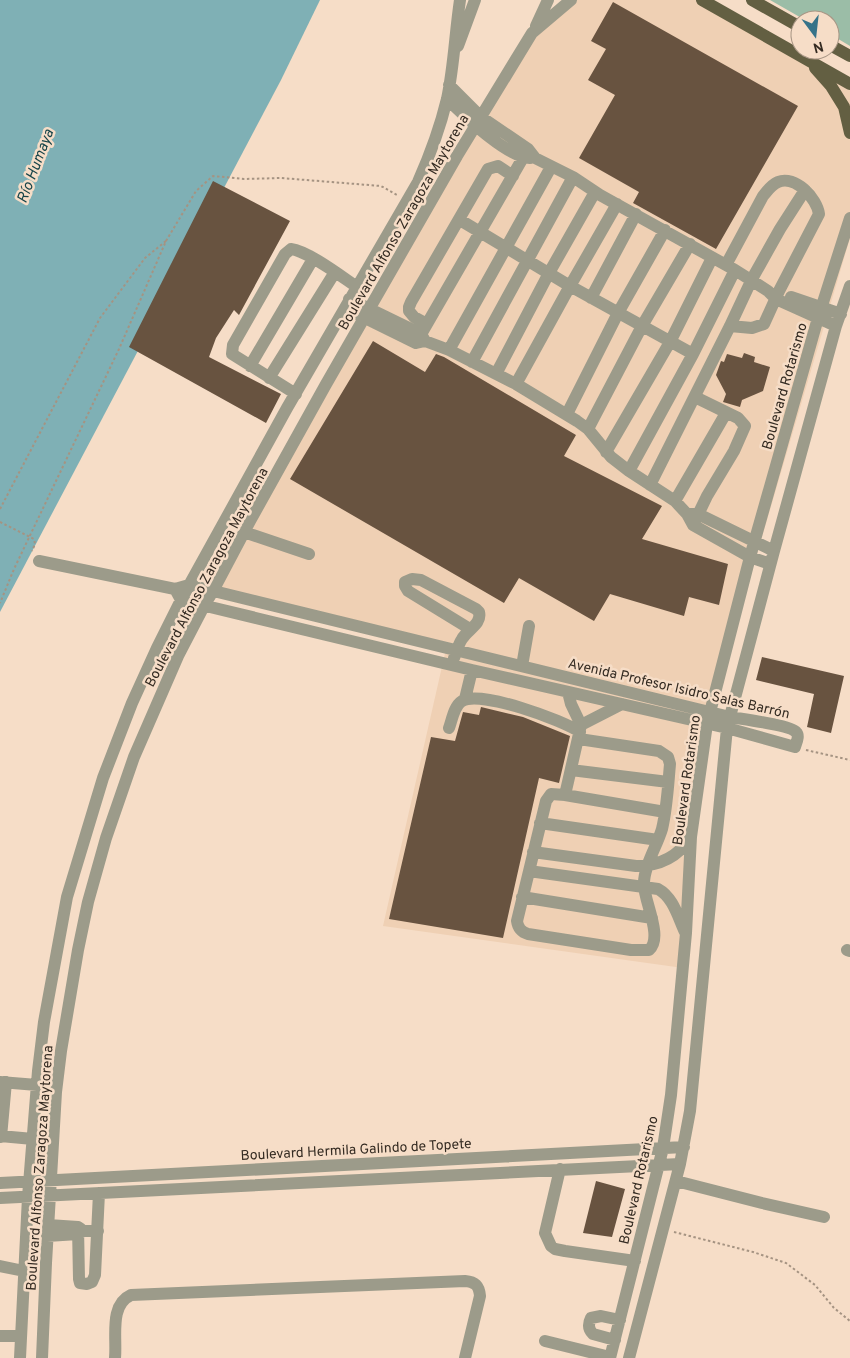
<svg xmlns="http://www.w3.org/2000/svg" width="850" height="1358" font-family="Overpass,sans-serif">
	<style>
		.built { fill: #efd0b4 }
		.green { fill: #9bbda7 }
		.water { fill: #7fb0b5 }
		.building { fill: #685340 }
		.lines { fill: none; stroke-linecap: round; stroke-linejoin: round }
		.path { stroke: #a59382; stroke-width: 2; stroke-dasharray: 2.5 2.5; stroke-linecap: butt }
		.minor { stroke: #9c9b8a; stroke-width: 12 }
		.major { stroke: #635f42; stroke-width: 12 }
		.labels { text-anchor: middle; stroke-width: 5; stroke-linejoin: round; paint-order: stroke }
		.street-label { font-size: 14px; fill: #342b22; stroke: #f6ddc7 }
		.water-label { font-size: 15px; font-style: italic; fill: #174449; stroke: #f6ddc7 }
	</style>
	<rect width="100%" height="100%" fill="#f6ddc7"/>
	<!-- built -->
	<path class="built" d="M573,0H701L850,85V238L707,724L683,968L383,926L446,649L213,591L532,33Z"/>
	<!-- green -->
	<path class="green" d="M770,0H850V46L830,34V20H805Z"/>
	<!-- water -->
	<path class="water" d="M0,0H320L281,80L0,612Z"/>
	<!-- building -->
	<path class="building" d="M613,2L798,106L716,249L633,203L639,192L579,158L615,95L588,80L606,49L591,41Z
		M213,181L290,221L239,315L234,310L216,338L209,357L281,394L266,423L129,347Z
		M373,341L425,372L436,354L444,357L576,435L564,456L662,506L642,539L728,564L719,605L689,597L684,616L610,594L594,621L519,578L504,603L290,479Z
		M744,353L755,357L754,362L770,367L763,391L742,400L740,407L723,402L726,394L716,375L721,361L724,362L727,354L742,358Z
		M762,657L844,676L831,733L807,727L814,694L756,680Z
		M481,707L523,717L570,736L559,783L539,778L503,938L389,919L431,737L455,741L463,712L479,715Z
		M596,1181L625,1189L612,1237L583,1233Z"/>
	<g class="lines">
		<!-- path -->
		<path class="path" d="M166,241L196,191L213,176L244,179L281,178L381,186L397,195
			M0,509L100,318L145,258L166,241L119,349L14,569L0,603
			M0,522L34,539L35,544L32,551
			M806,750L850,760
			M674,1232L753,1252L786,1263L815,1285L834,1308L850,1321"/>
		<!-- minor -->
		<path class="minor" d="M536,26L548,0
			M458,46L475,0
			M449,85L481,117L528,149L535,158L573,177L600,195L735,270L768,291L776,299L836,326
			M447,99C464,115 506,157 530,158
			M460,220L570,286L693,354L629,471
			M726,265L763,196C768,190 771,185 778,182C795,175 817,198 819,214L779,291L764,324L752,328L730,326
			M791,297L841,314
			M591,298L636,214
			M349,299L421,334L425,341
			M345,308L416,343L425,341L449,350L516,384L577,421L588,429L611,457L629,471L675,501L687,514L693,525L750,557L770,564
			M427,324L414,317L409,311V307L411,302L488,169L498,166L513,176
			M416,343L528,149
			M449,350L551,167
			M693,354L735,270
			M472,362L573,177
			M250,366L313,259
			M496,374L549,273L595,192
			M269,378L335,272
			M516,384L570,286L617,204
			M296,394L232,354L233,345L285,254L291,249C308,251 342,277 357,287
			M567,414L618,313L665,230
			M588,429L642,326L690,244
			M606,452L670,342L712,258
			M650,485L730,326L752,279L780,229L805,190
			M675,501L726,413
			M690,514H698L774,551
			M693,525L707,496L734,451L745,426L738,418L695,397
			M244,532L309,554
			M39,561L175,589L189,585L730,717C741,719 790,725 796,732C800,736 796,743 795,747L727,728L472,670L181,600L175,589
			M454,658C457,651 458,645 462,639C468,629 482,624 479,612L476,609L421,580L412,579L405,582V586L408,591L470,629
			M522,666L529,626
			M568,692L571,704L581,725L565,795L665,812
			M465,699L472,670
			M581,725L622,704
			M449,728C452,720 454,706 462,701C481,690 562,720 580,732
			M571,770L668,782
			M565,795L551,794L546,801L517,921C518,928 521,932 528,934L631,950H649C664,937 643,900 644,883C644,866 657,846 662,829C667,808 668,786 670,764L668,757L659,751L579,739
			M540,823L658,840
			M533,852L636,866C660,866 678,857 691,837
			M529,871L658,889C673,897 678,917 685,932
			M522,897L652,918
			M847,950L850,951
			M0,1082L37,1085
			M0,1136L33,1139
			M1,1137L6,1082
			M560,1169L545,1233L551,1246L555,1249L565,1251L635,1261
			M676,1181L762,1203L824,1217
			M0,1183L684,1147
			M0,1198L680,1164
			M48,1225L78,1227L81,1229
			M78,1227L79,1279L80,1283L87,1284L92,1282L95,1275L99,1193
			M47,1236L78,1234L83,1231H98
			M0,1266L24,1271
			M0,1336H21
			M615,1340L593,1334C588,1329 588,1324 591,1318L601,1316L620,1320
			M545,1341L610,1357
			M20,1358L28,1197L38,1071L44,1022L67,897L103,778L132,703L157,648L181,600L287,408L418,182C430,155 440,128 447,99C454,66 455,33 460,0
			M42,1358L46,1263L56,1092L61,1051L78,950L88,902L106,838L134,757L178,656L204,606L213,591L250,521L325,386L457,156L532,33L571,0
			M115,1358C117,1337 109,1305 131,1295L465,1281C475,1282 479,1285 480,1296L465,1358
			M610,1358L663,1148L671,1095L686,933L691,837L707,724L750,557L818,318L850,218
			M629,1358L680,1164L690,1111L727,728L774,551L836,326L850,286"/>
		<!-- major -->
		<path class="major" d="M702,0L850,84
			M752,0L800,27
			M830,45L850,56
			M815,68L831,86L844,107L850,133"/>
	</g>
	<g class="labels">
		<!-- street labels -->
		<g class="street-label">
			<text transform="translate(403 222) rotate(-60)" y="5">Boulevard Alfonso Zaragoza Maytorena</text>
			<text transform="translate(784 386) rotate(-74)" y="5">Boulevard Rotarismo</text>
			<text transform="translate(206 577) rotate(-62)" y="5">Boulevard Alfonso Zaragoza Maytorena</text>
			<text transform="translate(679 688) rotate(13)" y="5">Avenida Profesor Isidro Salas Barrón</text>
			<text transform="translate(686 780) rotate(-82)" y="5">Boulevard Rotarismo</text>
			<text transform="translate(356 1149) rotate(-3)" y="5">Boulevard Hermila Galindo de Topete</text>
			<text transform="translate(39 1168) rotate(-86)" y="5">Boulevard Alfonso Zaragoza Maytorena</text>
			<text transform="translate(638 1180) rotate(-77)" y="5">Boulevard Rotarismo</text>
		</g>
		<!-- water labels -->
		<g class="water-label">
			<text transform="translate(35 166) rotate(-69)" y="5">Río Humaya</text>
		</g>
	</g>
	<!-- north arrow -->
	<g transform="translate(815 35) rotate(165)"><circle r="24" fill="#f6ddc7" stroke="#a89685"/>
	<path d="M0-4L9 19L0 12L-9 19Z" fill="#367389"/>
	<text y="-8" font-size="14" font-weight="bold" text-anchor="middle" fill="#342b22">N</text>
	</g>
</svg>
